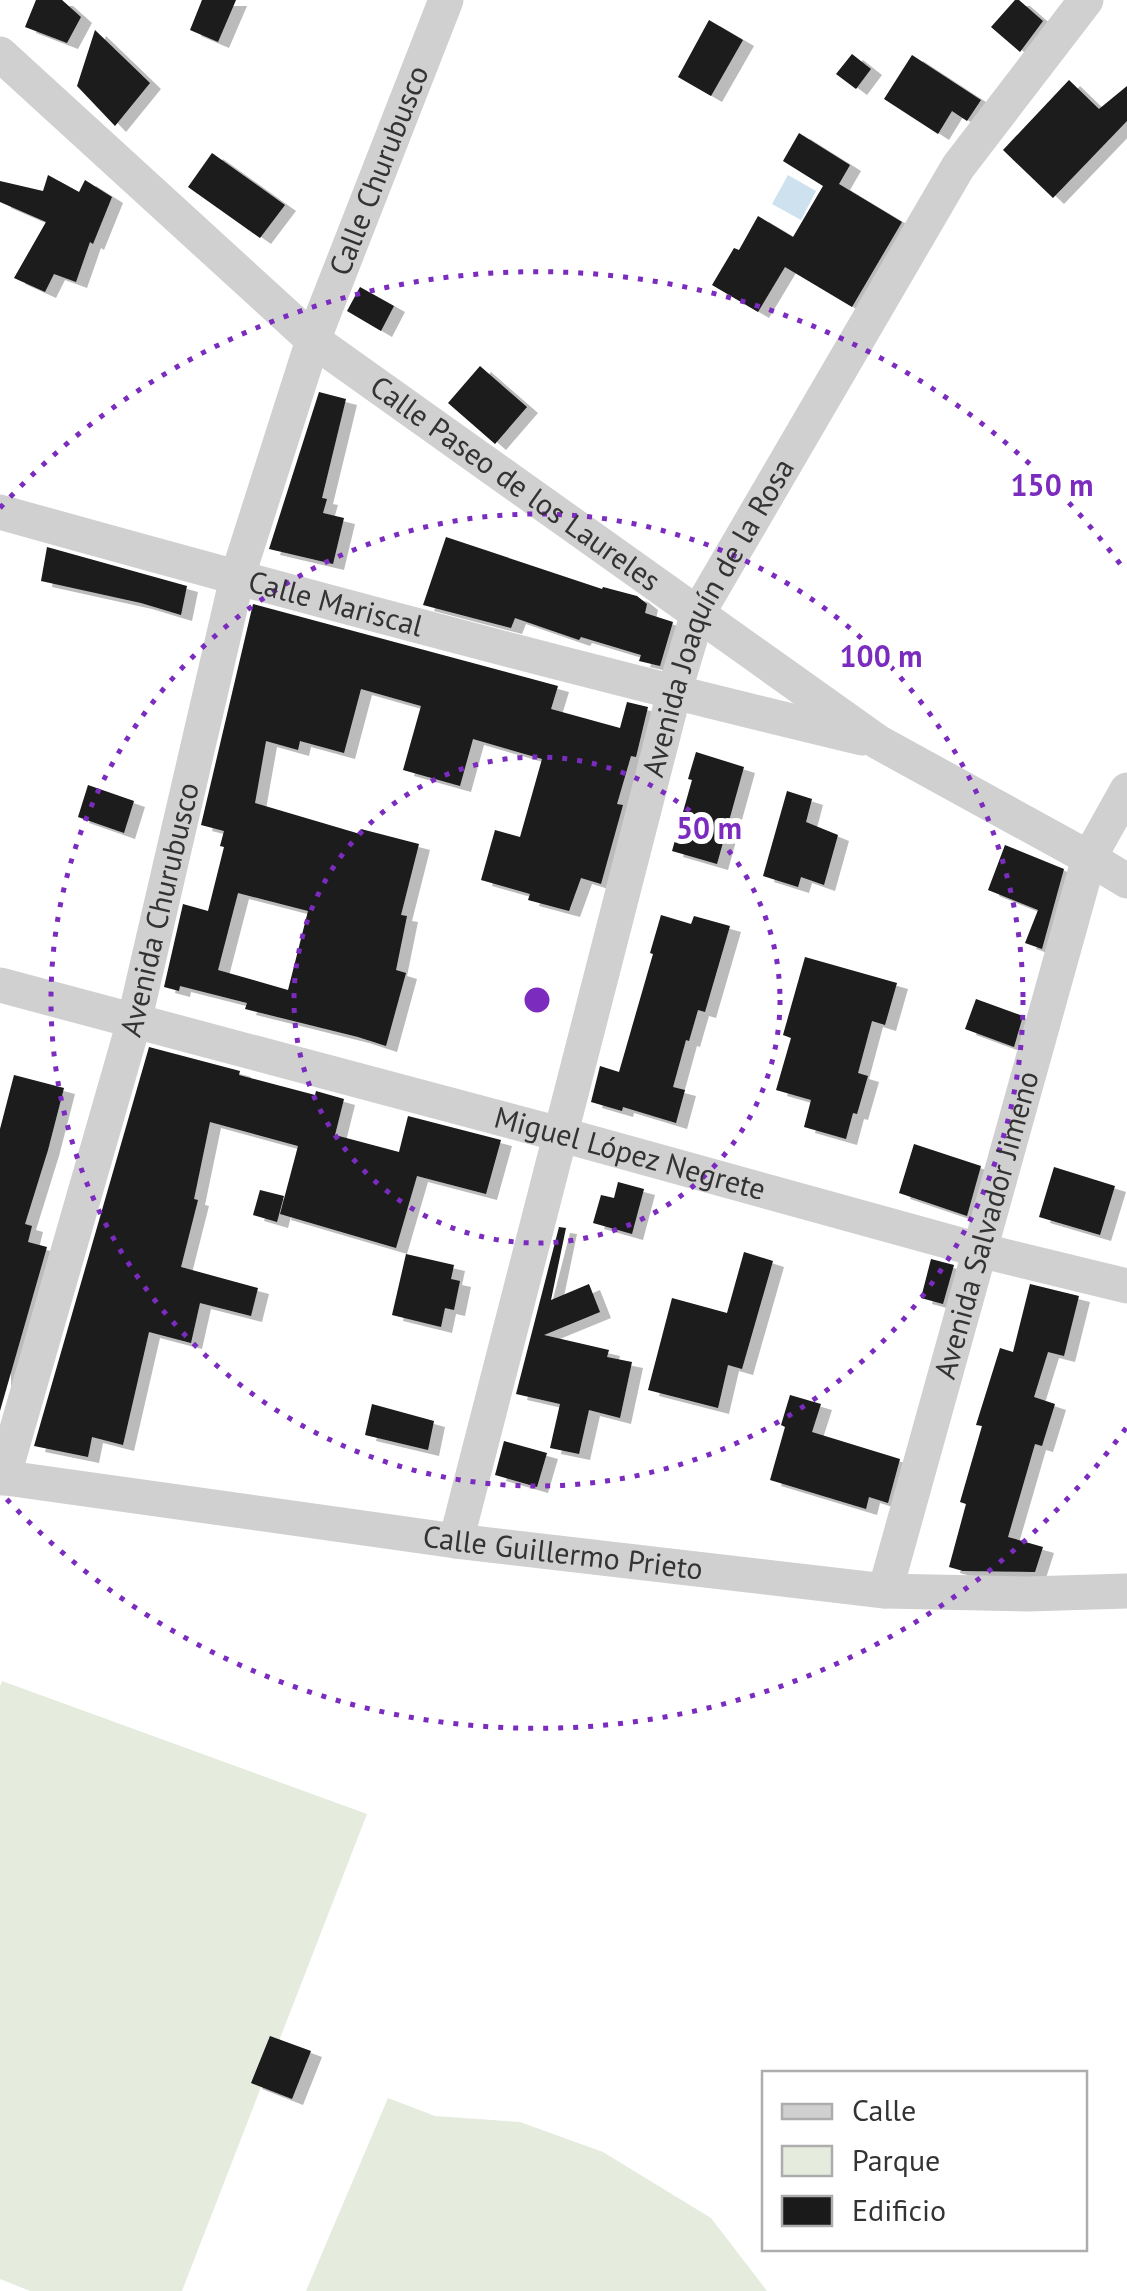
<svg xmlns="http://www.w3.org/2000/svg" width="1127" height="2291" font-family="'PT Sans',sans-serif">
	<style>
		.green { fill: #e5ecde }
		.water { fill: #cee1ef }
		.building { fill: #1a1a1a; fill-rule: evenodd; filter: url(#shadow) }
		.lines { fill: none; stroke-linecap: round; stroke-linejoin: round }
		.minor { stroke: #d0d0d0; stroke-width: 35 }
		.ring { fill: none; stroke: #7b2cbf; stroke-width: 5; stroke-dasharray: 5 10 }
		.labels { text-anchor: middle; stroke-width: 10; stroke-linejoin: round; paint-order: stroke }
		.street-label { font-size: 30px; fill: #333; stroke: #fff }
		.centre { fill: #7b2cbf; stroke: #fff; stroke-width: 5 }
		.ring-label { font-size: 30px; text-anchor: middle; font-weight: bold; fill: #7b2cbf; stroke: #fff; stroke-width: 10; stroke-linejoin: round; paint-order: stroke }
	</style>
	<defs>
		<filter id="shadow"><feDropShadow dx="11" dy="6" stdDeviation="0" flood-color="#0004"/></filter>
	</defs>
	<rect width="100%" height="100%" fill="#fff"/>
	<!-- green -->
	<path class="green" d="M2,1681L367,1814L182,2291H30L0,2279V1686Z
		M388,2098L435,2116L520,2122L603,2152L711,2218L767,2291H306Z"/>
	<!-- water -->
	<path class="water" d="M788,175L816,191L801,220L772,204Z"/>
	<!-- building -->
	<path class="building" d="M36,0H62L81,17L67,43L25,27Z
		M202,0H236L218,42L190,30Z
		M1015,0H1019L1043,21L1020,52L991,27Z
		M709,20L743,40L711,96L678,77Z
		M95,30L150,83L115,126L77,86Z
		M852,54L871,69L856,89L836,74Z
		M912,55L981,100L967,121L952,111L938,134L884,99Z
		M1069,80L1099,109L1127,86V121L1053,198L1003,150Z
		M799,133L850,165L839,184L902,222L852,307L785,267L758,312L712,285L734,248L739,250L758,216L793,237L823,186L783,161Z
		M212,153L285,205L260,238L188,187Z
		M48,175L79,192L85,180L112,197L93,244L90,242L76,282L54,274L45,292L14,278L46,222L0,202V181L43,191Z
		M360,287L394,306L381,331L347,311Z
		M480,366L527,407L495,444L448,403Z
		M319,392L346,399L322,498L327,499L323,513L344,518L333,564L269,549Z
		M446,537L602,589L603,587L637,596L647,604L645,613L673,622L660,666L639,661L641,655L581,637L579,640L515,618L511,628L423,605Z
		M47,547L187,586L181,615L141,603L41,581Z
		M253,604L558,686L551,709L620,728L627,702L648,707L636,757L631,756L617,804L623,805L601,884L581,878L569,911L528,900L530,894L481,880L495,830L520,837L542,759L473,739L460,786L403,770L421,706L361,689L344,753L300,741L298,750L266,741L255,803L360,834L361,829L419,844L401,915L407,916L396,970L406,973L386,1046L358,1037L245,1009L247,1003L180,986L179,991L164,987L183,904L208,911L224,847L220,846L224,831L201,825ZM238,893L308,911L288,990L218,970Z
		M696,752L744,767L717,864L672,851L692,780L688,779Z
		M88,785L134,801L124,833L78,817Z
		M787,791L812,799L806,822L838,835L824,885L801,877L798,887L763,876Z
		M1005,845L1064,869L1042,949L1025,943L1038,910L988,890Z
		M661,915L691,924L694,916L730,926L705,1012L698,1010L689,1041L686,1040L673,1087L685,1090L676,1123L623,1107L622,1111L591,1102L600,1066L619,1072L653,954L650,953Z
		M805,957L897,983L885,1025L872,1021L858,1073L868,1076L857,1114L853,1113L846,1139L804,1127L811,1100L776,1090L791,1038L783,1035Z
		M976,999L1023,1016L1014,1047L965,1029Z
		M149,1047L240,1071L239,1075L315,1095L316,1091L344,1099L335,1135L399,1152L408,1116L501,1140L486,1194L417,1176L396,1248L280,1214L298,1146L210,1122L194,1199L198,1200L181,1267L258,1288L251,1316L200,1303L191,1343L149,1332L123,1445L92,1437L88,1457L34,1446Z
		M14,1075L64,1088L48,1150L25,1224L32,1226L28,1242L47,1247L0,1411V1129Z
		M914,1144L981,1166L967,1216L899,1193Z
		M1054,1167L1115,1186L1100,1235L1039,1217Z
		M618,1182L644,1189L632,1234L593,1223L601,1195L614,1198Z
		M260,1190L284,1196L277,1222L253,1215Z
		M559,1227L566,1228L551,1300L589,1284L600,1312L544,1335L609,1350L607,1357L632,1362L620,1418L589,1410L579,1454L550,1448L560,1404L516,1394Z
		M744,1252L773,1261L742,1369L728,1365L718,1408L648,1390L672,1298L727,1313Z
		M406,1254L454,1265L451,1279L460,1281L454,1310L445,1308L441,1327L392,1315Z
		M931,1259L954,1265L943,1304L921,1298Z
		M1030,1284L1079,1296L1064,1356L1048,1352L1034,1397L1055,1404L1042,1446L1035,1444L1008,1537L1043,1547L1035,1572L963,1571L949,1567L966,1504L960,1502L982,1426L976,1425L1000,1348L1013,1352Z
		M790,1395L821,1404L812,1432L900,1459L888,1503L869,1497L866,1509L770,1480L785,1427L781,1425Z
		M372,1404L434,1421L428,1450L365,1435Z
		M504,1441L547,1453L537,1487L495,1475Z
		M270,2036L311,2051L292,2099L251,2083Z"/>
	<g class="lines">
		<!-- minor -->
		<g class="minor">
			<path id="s1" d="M0,54L313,340L878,742L1089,858L1127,881"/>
			<path id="s2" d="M0,512C286,592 573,669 862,738"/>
			<path id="s3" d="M0,985L559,1134L979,1250L1127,1286"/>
			<path id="s4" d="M0,1477L456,1541L885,1591L1027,1594L1127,1591"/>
			<path id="s5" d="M3,1478L134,1022L237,578L313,340L446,0"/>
			<path id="s6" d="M456,1541L674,693L698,613L958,167L1086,0"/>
			<path id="s7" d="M885,1591L1089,858L1127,790"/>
		</g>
	</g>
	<!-- distance rings -->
	<g class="ring">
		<circle cx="537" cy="1000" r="243"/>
		<circle cx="537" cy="1000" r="486"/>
		<path d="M1126 1428A728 728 0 0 1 0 1492M0 508A728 728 0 0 1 1126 572"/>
	</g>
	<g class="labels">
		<!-- street labels -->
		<g class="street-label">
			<text dy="10" stroke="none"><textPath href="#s5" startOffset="1362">Calle Churubusco</textPath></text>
			<text dy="10" stroke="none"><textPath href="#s1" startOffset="672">Calle Paseo de los Laureles</textPath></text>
			<text dy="10" stroke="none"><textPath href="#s2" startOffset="348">Calle Mariscal</textPath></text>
			<text dy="10" stroke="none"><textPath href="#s6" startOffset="962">Avenida Joaquín de la Rosa</textPath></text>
			<text dy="10" stroke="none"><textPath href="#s5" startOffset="590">Avenida Churubusco</textPath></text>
			<text dy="10" stroke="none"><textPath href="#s3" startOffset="652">Miguel López Negrete</textPath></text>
			<text dy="10" stroke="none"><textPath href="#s7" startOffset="380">Avenida Salvador Jimeno</textPath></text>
			<text dy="10" stroke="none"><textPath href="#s4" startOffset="568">Calle Guillermo Prieto</textPath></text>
		</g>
	</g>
	<circle cx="537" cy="1000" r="15" class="centre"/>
	<g class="ring-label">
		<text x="1052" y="496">150 m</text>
		<text x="881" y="667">100 m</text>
		<text x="709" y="839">50 m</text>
	</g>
	<!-- legend -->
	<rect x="762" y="2071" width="325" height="180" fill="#ffffff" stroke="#adadad" stroke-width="2.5"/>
	<rect x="782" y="2104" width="50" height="15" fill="#d0d0d0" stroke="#adadad" stroke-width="2.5"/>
	<text x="852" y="2121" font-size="30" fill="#333333">Calle</text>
	<rect x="782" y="2146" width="50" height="30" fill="#e5ecde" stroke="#adadad" stroke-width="2.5"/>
	<text x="852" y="2171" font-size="30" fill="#333333">Parque</text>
	<rect x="782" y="2196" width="50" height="30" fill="#1a1a1a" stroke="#adadad" stroke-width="2.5"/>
	<text x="852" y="2221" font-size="30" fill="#333333">Edificio</text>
</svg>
